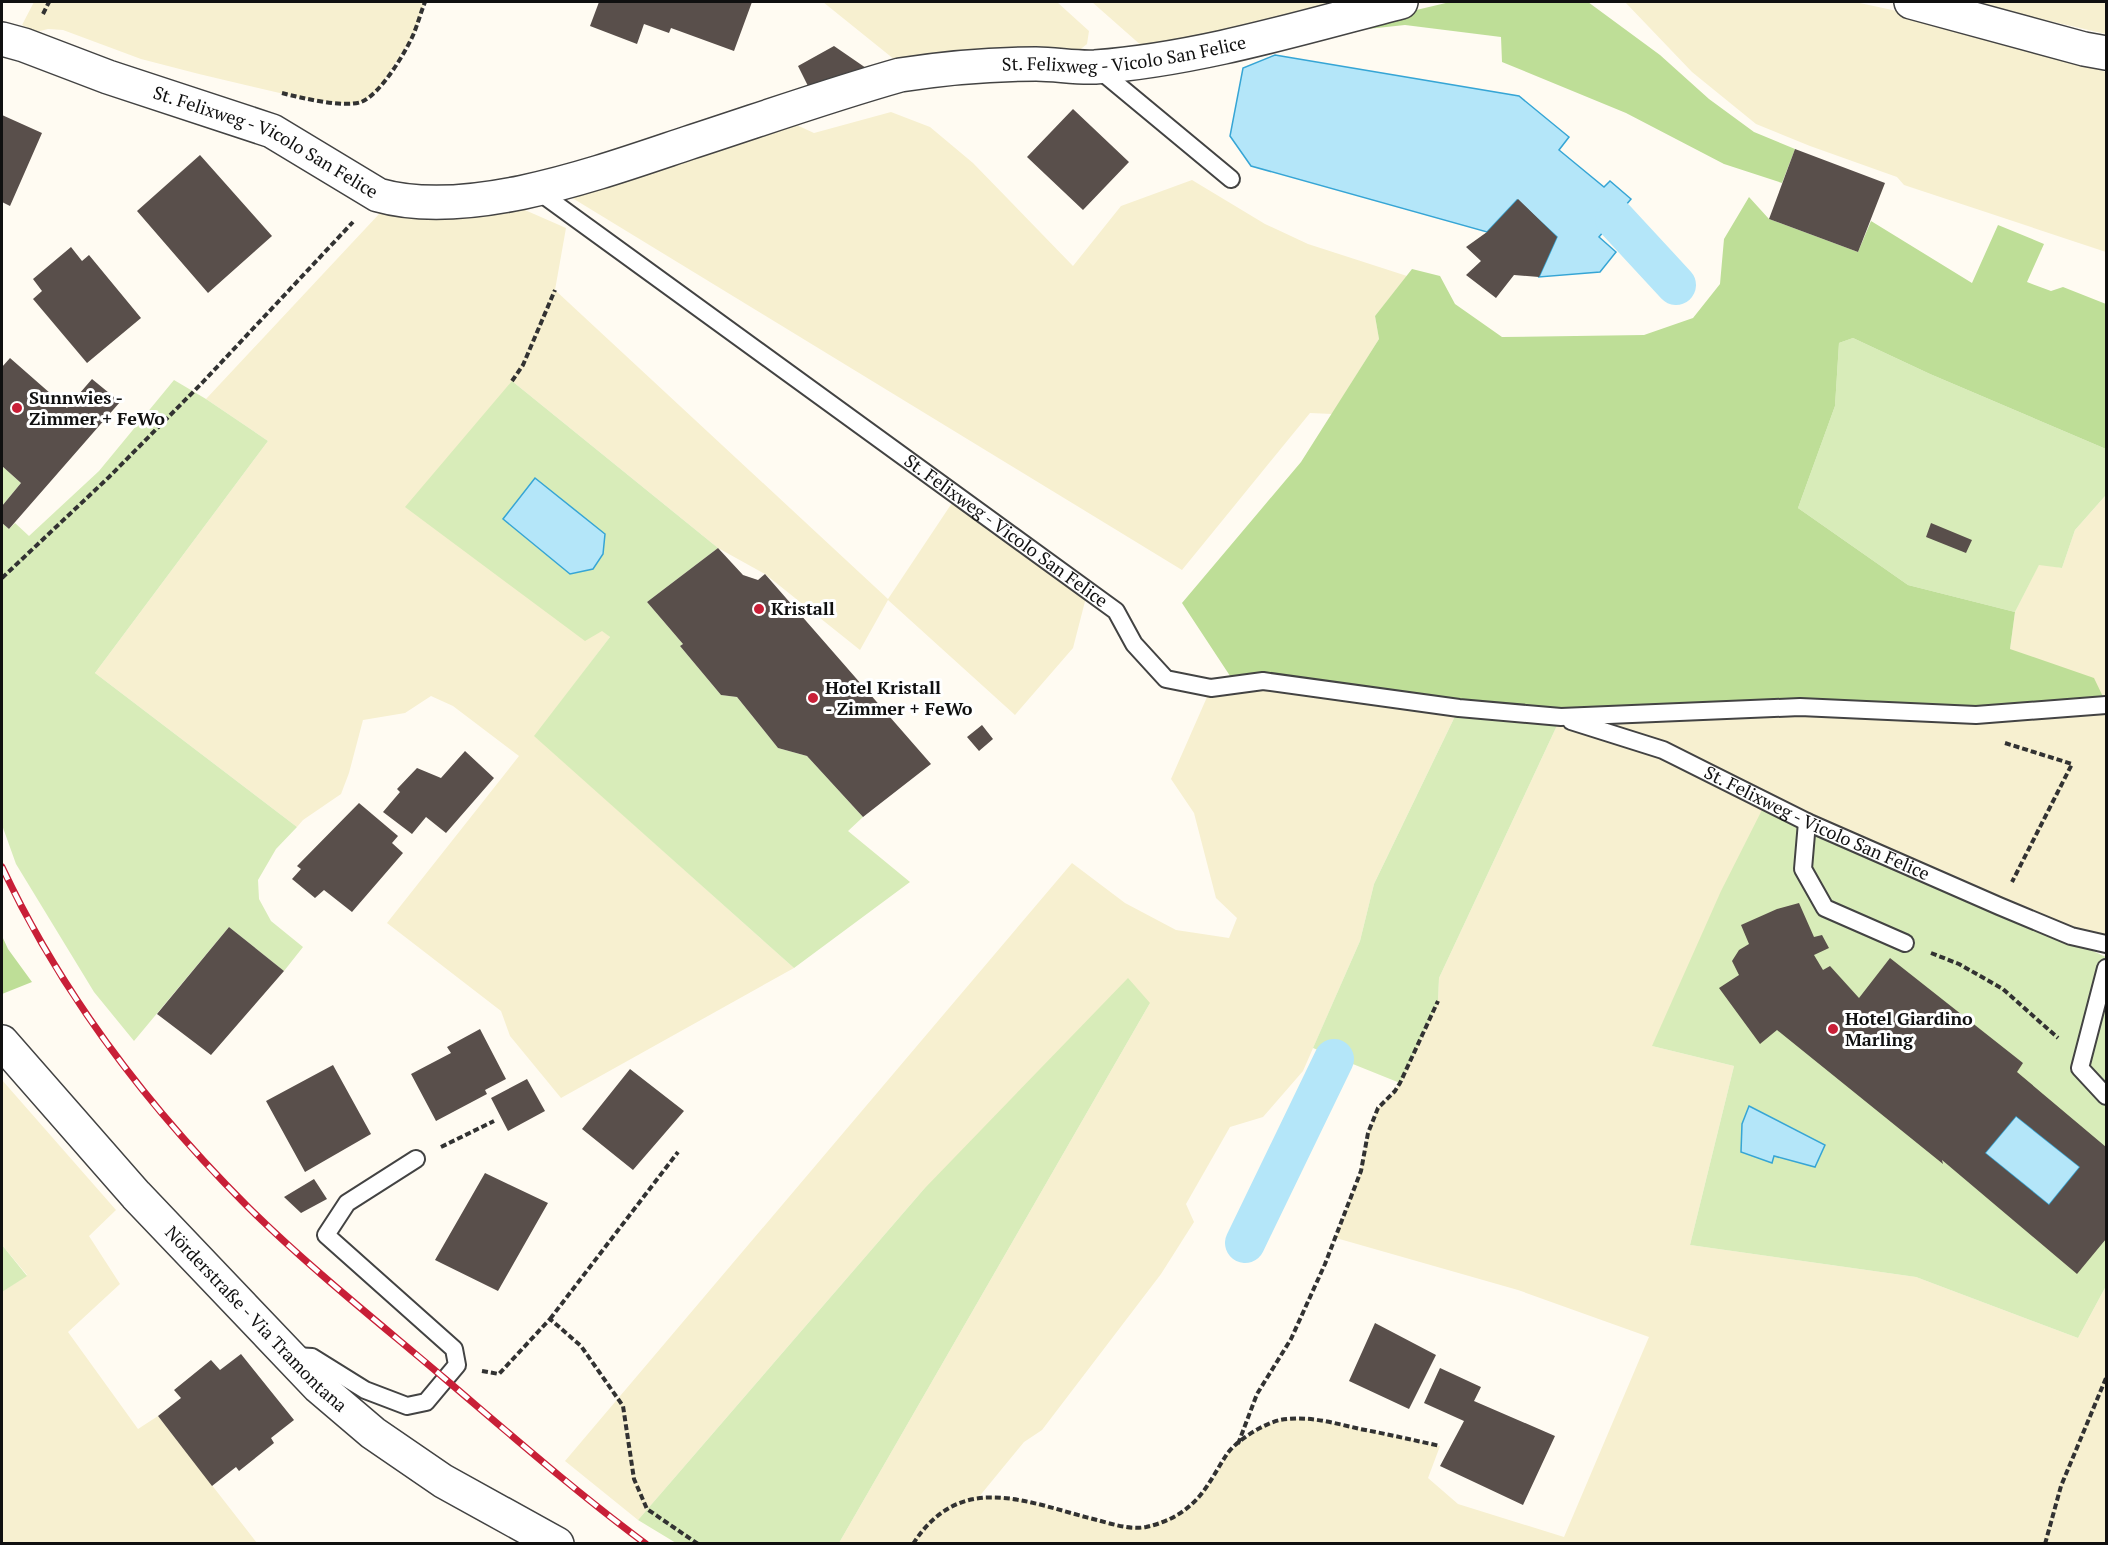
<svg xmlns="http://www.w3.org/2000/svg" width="2108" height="1545" font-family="'PT Serif',serif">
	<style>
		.farmland { fill: #f7f0d0 }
		.green { fill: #d8ecb9 }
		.forest { fill: #bede97 }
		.water { fill: #b4e6f9; stroke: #36a5d5; stroke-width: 1.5 }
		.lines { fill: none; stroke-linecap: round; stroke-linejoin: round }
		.canal { stroke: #b4e6f9; stroke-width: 40 }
		.building { fill: #594f4b; fill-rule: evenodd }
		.lane-casing { stroke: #434343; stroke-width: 20 }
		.street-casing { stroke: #434343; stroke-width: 36 }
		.path { stroke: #323232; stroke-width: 4; stroke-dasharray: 6 3; stroke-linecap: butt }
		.lane { stroke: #fff; stroke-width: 16 }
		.street { stroke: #fff; stroke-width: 33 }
		.rail-casing { stroke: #c81f37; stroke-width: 7 }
		.rail { stroke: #fff; stroke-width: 4.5; stroke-dasharray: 14; stroke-linecap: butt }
		.poi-dot { fill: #c81f37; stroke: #fff; stroke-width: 2 }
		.labels { text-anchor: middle; stroke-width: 6; stroke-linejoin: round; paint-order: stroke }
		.street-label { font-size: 18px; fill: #101010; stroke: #fff }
		.poi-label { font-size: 18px; font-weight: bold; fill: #101010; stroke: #fff; text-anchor: start }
	</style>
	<rect width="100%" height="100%" fill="#fffbf2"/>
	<!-- farmland -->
	<path class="farmland" d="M34,2H425L414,34L377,91L362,102L349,104L301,98L199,74L141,59L63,30L48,29L36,32L22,25Z
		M823,2H1057L1089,31L1087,44L1077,52L900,64Z
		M1092,2H1340L1251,26L1143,47Z
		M1625,2H1855L1911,14L2106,72V252L1904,185L1897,177L1810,146L1756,124L1692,72Z
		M1970,2H2106V34L2006,11Z
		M891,112L930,127L973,163L1073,266L1121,206L1192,180L1265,224L1308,244L1407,276L1375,316L1379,339L1332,414L1310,413L1182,570L569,196L790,122L814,133Z
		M518,207L566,228L555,290L888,599L954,500L1074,569L1090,582L1073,648L1015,715L888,600L860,650L765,574L718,548L512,381L602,630L610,637L535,736L794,968L561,1098L510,1036L501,1011L387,923L519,756L453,706L431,696L405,713L363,720L349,773L341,794L303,820L297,827L95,673L268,441L206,399L380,213L409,216Z
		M2106,495V703L2010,649L2015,612L2039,564L2062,568L2075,530Z
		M1263,681L1459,708L1374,884L1360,941L1303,1071L1263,1117L1230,1127L1186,1204L1194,1222L1161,1274L1042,1430L1024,1442L978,1498L993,1496L1020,1499L1125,1527H1144L1181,1513L1196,1500L1212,1480L1229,1452L1253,1432L1266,1424L1281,1420L1309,1418L1440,1446L1428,1478L1458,1504L1564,1537L1649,1337L1518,1290L1336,1238L1361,1171L1368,1133L1378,1108L1395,1091L1400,1083L1438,1001L1439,978L1561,717L2106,705V946L2071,936L1652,1046L1734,1066L1690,1245L1916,1277L2078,1338L2106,1286V1543L2052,1544L2046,1541L2045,1544L839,1543L1150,1003L924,1189L638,1520L565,1461L1072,863L1125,903L1176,930L1229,938L1237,918L1216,898L1194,813L1171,779L1211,688Z
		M2,1080L116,1210L89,1236L120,1284L68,1332L138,1429L158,1416L257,1543H2V1292L27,1275L2,1245Z"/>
	<!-- green -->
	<path class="green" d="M1853,338L1930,374L2106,449V495L2075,530L2062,568L2039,565L2015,612L1908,585L1798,508L1835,406L1839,343Z
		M174,380L206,399L268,441L95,673L297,827L276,849L258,880L259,899L271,921L303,947L284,971L229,927L134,1041L94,992L16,864L2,825V523L9,529L15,523L29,536L99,471Z
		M512,381L718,548L647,602L683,644L680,646L721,695L737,697L778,748L807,756L863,817L848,831L910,882L794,968L534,736L610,637L602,631L585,641L405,507Z
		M2,466L21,483L2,506Z
		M1459,708L1561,717L1439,978L1438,1001L1400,1083L1313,1048L1360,941L1374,884Z
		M1766,802L2106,957V1286L2078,1338L1916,1277L1690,1245L1734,1066L1652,1046L1721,891Z
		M1128,978L1150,1003L839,1543H676L638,1520L924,1189Z
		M2,1245L27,1276L2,1292Z"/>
	<!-- forest -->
	<path class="forest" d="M1450,2H1588L1660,55L1709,99L1754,132L1795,149L1782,183L1724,164L1626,113L1502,62L1501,37L1405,25L1311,35Z
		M1749,197L1769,219L1858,252L1871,221L1972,283L1998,225L2044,244L2027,282L2051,291L2063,287L2106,304V449L1930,374L1853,338L1839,343L1835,406L1798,508L1908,585L2015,612L2010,649L2094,678L2106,703L1976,715L1800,707L1561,717L1236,685L1182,603L1301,462L1379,339L1375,316L1412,269L1440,276L1455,304L1502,337L1644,335L1693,318L1720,284L1724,239Z
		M2,936L8,949L32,982L2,994Z"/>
	<!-- water -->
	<path class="water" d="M1275,55L1519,96L1569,137L1559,150L1604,187L1610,181L1631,199L1599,237L1616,252L1600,272L1539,277L1557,237L1517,200L1487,232L1251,166L1230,136L1243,68Z
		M535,478L605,534L603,554L593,569L570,574L503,519Z
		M1749,1106L1825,1145L1815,1167L1774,1156L1772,1163L1741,1152L1742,1124Z
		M2016,1116L2080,1167L2049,1205L1985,1153Z"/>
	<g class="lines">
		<!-- canal -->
		<path class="canal" d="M1615,219L1676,285
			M1245,1243L1334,1059"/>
	</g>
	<!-- building -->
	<path class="building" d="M599,2H752L734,51L671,28L669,33L644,24L637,44L590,26Z
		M834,46L866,68L809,88L798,66Z
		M1073,109L1129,162L1083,210L1027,157Z
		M2,115L42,133L10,206L2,202Z
		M1795,149L1885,183L1858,252L1769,219Z
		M200,155L272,236L208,293L137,211Z
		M1518,199L1557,237L1539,277L1514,275L1496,298L1466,275L1481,261L1466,247L1487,232Z
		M71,247L82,261L89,255L141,318L87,363L33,299L42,291L33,279Z
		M10,358L67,408L92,379L120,402L9,529L2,523V506L21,483L2,466V367Z
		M1931,523L1972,540L1966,553L1926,537Z
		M718,548L743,575L758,580L765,574L931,764L863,817L807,756L778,748L737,697L721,695L680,646L683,644L647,602Z
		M982,725L993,739L979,751L967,737Z
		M465,751L494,778L446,833L426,817L412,834L383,812L400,792L397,789L417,768L441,778Z
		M359,803L398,836L392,843L403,853L352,912L324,890L315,898L292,879L301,869L297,866Z
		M1799,903L1814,937L1822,935L1829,948L1814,955L1823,970L1830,966L1859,998L1890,958L2023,1063L2017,1072L2106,1147V1239L2077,1274L1942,1160L1943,1164L1777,1030L1760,1044L1719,988L1739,975L1732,961L1739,950L1749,944L1741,925L1777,909ZM2016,1116L2080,1167L2049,1205L1985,1153Z
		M229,927L284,971L211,1055L157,1014Z
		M480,1029L506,1079L485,1090L487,1094L436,1121L411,1074L451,1053L447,1047Z
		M333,1065L371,1134L305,1172L266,1101Z
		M630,1069L684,1111L633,1170L582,1129Z
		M527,1079L545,1111L508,1131L491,1098Z
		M485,1173L548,1203L498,1291L435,1260Z
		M314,1179L327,1199L301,1213L284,1197Z
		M1375,1323L1436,1355L1409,1409L1349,1381Z
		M241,1354L294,1420L271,1438L274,1443L239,1471L236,1467L212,1486L158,1416L181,1398L174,1390L211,1360L220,1370Z
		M1440,1368L1481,1387L1474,1401L1555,1436L1523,1505L1440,1466L1464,1421L1424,1403Z"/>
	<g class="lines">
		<defs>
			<g id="lane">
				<path d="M1096,67L1231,179"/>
				<path id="s1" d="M535,189L1116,611L1134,644L1166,679L1211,688L1263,681L1459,708L1561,717L1800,707L1976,715L2106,705"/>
				<path id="s2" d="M1571,721L1663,750L1807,822L1999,906L2071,936L2106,944"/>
				<path d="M1807,822L1803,869L1825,908L1905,943"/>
				<path d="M2106,968L2080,1068L2106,1096"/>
				<path d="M295,1356L312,1357L365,1390L407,1406L426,1402L457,1365L454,1349L326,1235L347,1203L416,1159"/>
			</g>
			<g id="street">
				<path d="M1911,2L2084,49L2106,53"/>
				<path id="s3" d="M2,39L24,45L108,77L272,131L378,195C469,221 601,172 688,143C759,120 829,95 900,75C945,68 990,64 1036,64C1056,64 1075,68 1095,67C1199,59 1300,28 1401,2"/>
				<path id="s4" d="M2,1042L136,1195L319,1387L373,1433L443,1481L557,1544"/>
			</g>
		</defs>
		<!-- lane casing -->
		<use href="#lane" class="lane-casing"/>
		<!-- street casing -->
		<use href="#street" class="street-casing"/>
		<!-- path -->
		<path class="path" d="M43,14L49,2
			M282,93C301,98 344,108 361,102C380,95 406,52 414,33C418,23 421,12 425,2
			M512,381L523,365L555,290
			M2,578L109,477L202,383L353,222
			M2005,743L2072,764L2012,882
			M1931,953L1959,964L2003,989L2058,1038
			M441,1147L494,1121
			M550,1319L678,1152
			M482,1371L499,1374L550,1319L581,1346L623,1406L634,1479L647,1509L698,1544
			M1238,1444L1257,1394L1291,1339L1325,1264L1361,1171L1368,1133L1378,1108L1395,1091L1400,1083L1438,1001
			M913,1544C961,1469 1028,1503 1097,1520C1112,1524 1130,1530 1146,1527C1165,1523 1183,1514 1197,1499C1209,1486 1217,1469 1227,1454C1237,1440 1263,1424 1280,1420C1307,1415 1334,1423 1360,1429C1387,1434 1413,1440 1440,1446
			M2045,1544L2061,1486L2106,1378"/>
		<!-- lane -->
		<use href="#lane" class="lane"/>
		<!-- street -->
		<use href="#street" class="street"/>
		<defs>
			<path id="rail" d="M2,867C62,995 148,1107 248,1207C310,1268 378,1322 444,1378C511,1435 576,1492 646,1544"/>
		</defs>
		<!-- rail casing -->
		<use href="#rail" class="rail-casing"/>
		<!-- rail -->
		<use href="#rail" class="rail"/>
	</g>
	<!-- markers -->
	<g class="poi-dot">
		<circle cx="17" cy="408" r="6"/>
		<circle cx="759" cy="609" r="6"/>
		<circle cx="813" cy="698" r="6"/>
		<circle cx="1833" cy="1029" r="6"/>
	</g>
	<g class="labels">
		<!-- street labels -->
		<g class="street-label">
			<text dy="6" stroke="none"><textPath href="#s3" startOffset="1176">St. Felixweg - Vicolo San Felice</textPath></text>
			<text dy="6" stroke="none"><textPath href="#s3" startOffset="284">St. Felixweg - Vicolo San Felice</textPath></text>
			<text dy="6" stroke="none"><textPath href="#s1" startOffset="582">St. Felixweg - Vicolo San Felice</textPath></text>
			<text dy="6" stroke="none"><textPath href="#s2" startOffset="267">St. Felixweg - Vicolo San Felice</textPath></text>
			<text dy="6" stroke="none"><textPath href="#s4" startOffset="376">Nörderstraße - Via Tramontana</textPath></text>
		</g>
		<!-- poi labels -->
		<g class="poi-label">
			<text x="29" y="404">Sunnwies -<tspan x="29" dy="21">Zimmer + FeWo</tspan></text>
			<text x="771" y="615">Kristall</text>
			<text x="825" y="694">Hotel Kristall<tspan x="825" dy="21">- Zimmer + FeWo</tspan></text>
			<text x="1845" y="1025">Hotel Giardino<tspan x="1845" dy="21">Marling</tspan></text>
		</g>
	</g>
	<!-- border -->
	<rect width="2108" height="1545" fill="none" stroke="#101010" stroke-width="6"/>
</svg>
